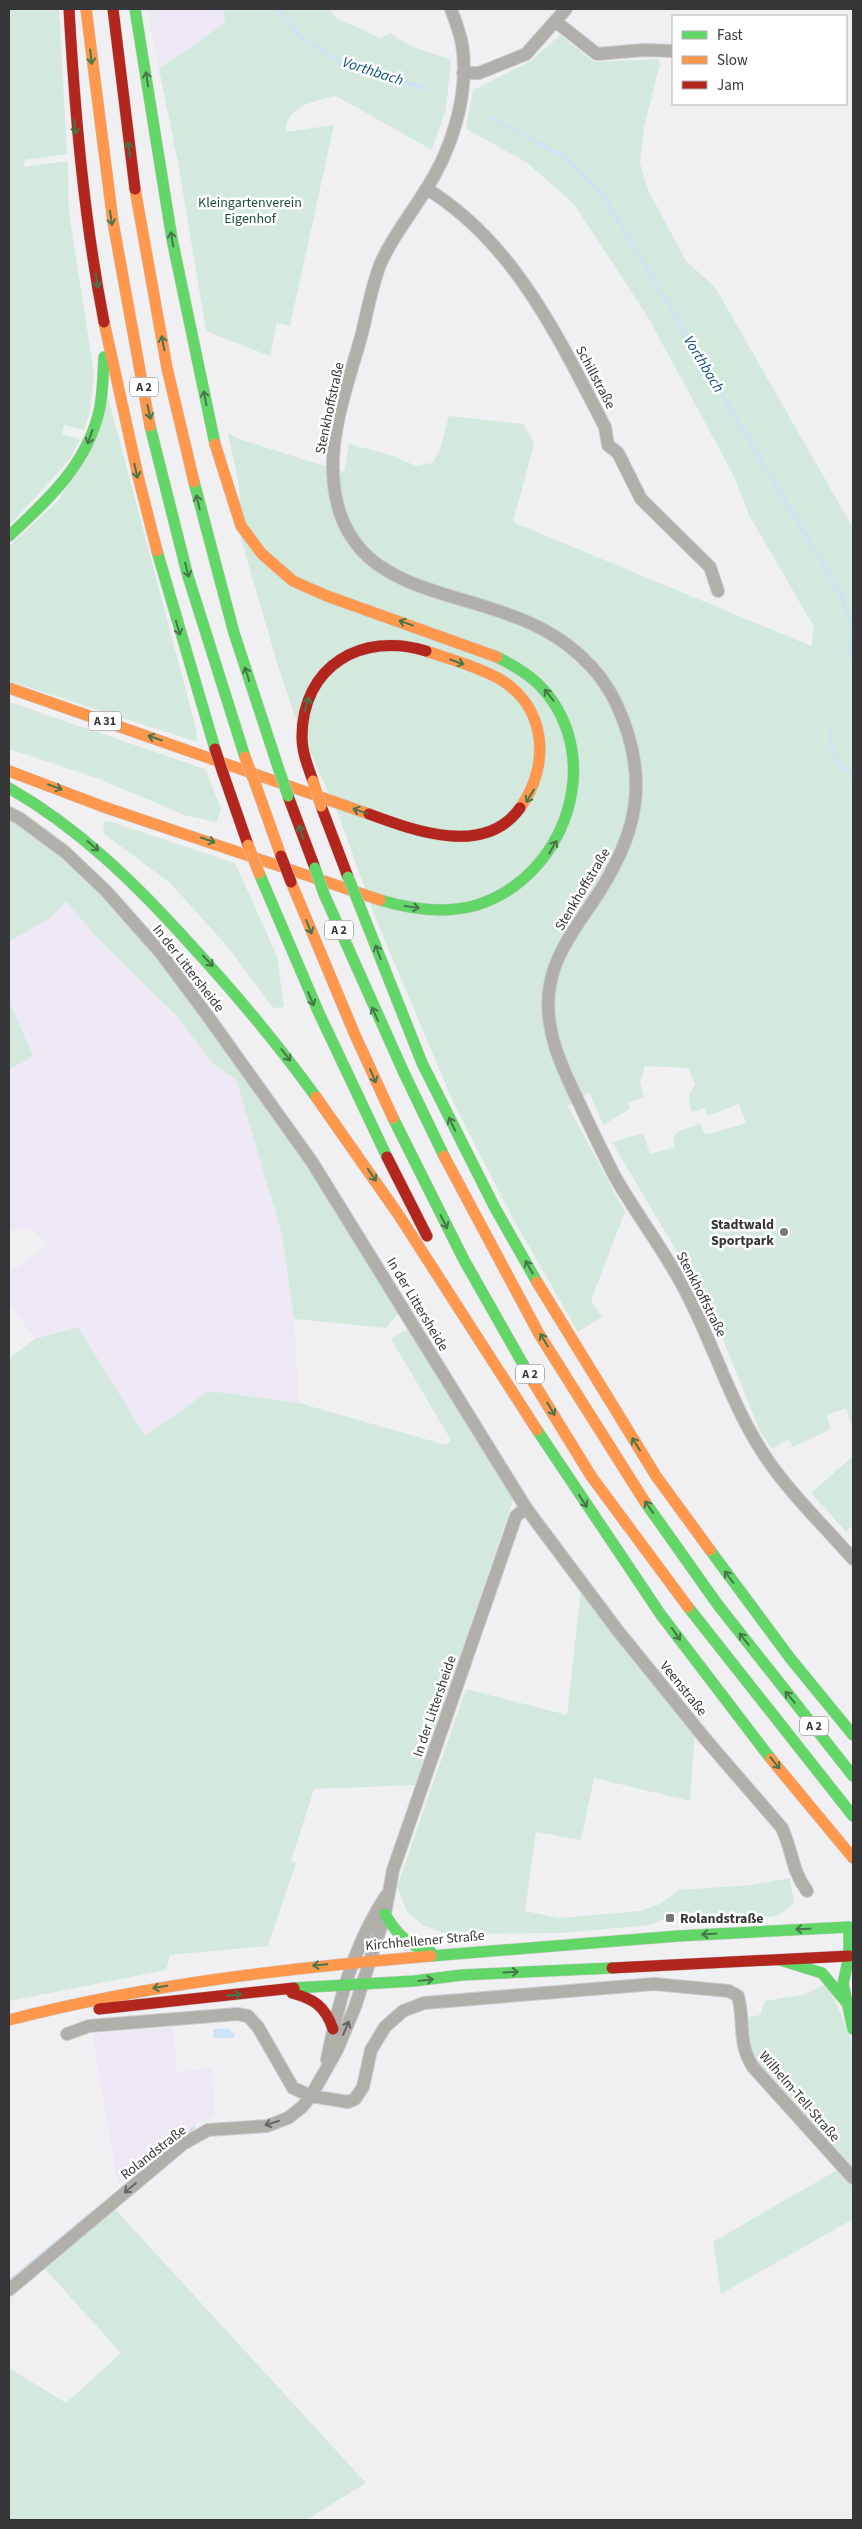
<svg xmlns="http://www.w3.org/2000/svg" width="862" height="2529" font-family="'Source Sans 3',sans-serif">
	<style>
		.commercial { fill: #ede8f4 }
		.green { fill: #d3e9de }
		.water { fill: #cce3f5 }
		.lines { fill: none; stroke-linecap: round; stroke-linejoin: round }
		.stream { stroke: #cce3f5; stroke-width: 3 }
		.street-casing { stroke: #cbcbcd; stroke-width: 14 }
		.fast-casing { stroke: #cbcbcd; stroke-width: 12 }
		.slow-casing { stroke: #cbcbcd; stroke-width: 12 }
		.jam-casing { stroke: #cbcbcd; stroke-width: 12 }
		.street { stroke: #b1afaa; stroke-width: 12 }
		.fast { stroke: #63d668; stroke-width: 11 }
		.slow { stroke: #ff974d; stroke-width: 11 }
		.jam { stroke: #b3261e; stroke-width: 11 }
		.fast-bridge-casing { stroke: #cbcbcd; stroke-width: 12; stroke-linecap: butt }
		.slow-bridge-casing { stroke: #cbcbcd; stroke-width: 12; stroke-linecap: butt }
		.jam-bridge-casing { stroke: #cbcbcd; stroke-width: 12; stroke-linecap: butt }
		.fast-bridge { stroke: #63d668; stroke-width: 11 }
		.slow-bridge { stroke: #ff974d; stroke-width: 11 }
		.jam-bridge { stroke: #b3261e; stroke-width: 11 }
		.oneway { stroke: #48764b }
		.oneway2 { stroke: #676666 }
		.poi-dot { fill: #777779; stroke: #fff; stroke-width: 2 }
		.labels { text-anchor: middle; stroke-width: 5; stroke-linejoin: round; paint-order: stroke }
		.shield { fill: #fff; stroke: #727274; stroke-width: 1 }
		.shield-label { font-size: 12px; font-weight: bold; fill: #363638 }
		.park-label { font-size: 14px; fill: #1c4f3a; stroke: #fff }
		.street-label { font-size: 14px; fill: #363638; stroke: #fff }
		.poi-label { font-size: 14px; font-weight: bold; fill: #363638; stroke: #fff; text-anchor: end }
		.water-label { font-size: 15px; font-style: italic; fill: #0b4d74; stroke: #fff }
	</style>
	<rect width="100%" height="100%" fill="#f0f0f2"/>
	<!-- commercial -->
	<path class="commercial" d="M147,9H223L225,23L159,69Z
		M66,901L96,937L175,1014L215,1066L236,1079L282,1234L294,1319L299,1403L209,1391L145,1436L78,1327L35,1339L9,1302V1273L48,1245L37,1234L30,1229L9,1230V1070L33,1056L9,1001V942L50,918Z
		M173,2027L177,2072L211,2068L215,2116L202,2120L118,2184L92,2034Z"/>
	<!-- green -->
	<path class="green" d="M9,9H59L67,154L25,160L24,167L68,161L69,213L94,373L90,411L84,430L64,425L62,434L80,439L70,459L9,526Z
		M223,9H329L338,19L381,38L390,33L411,46L451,60L446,109L432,150L336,96C316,101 285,105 286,132L334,125L290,326L277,323L270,356L206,331L178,163L159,69L225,23Z
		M560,35L594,62L659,59L660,64L644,128L640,163L648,190L686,261L715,287L853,528V1429L846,1408L826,1415L831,1429L793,1447L789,1439L772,1449L760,1431L710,1308L612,1142L643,1133L650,1154L675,1147L673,1139L677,1132L700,1123L704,1133L710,1134L746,1123L739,1104L708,1116L705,1108L691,1112L689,1096L695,1084L688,1068L645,1066L640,1082L644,1098L628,1102L630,1109L603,1125L589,1092L568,1106L625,1212L591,1300L602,1317L578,1332L512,1217L453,1102L375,917L339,816L298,725L278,666L241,539L239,486L228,433L239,439L344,472L349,444L391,455L416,466L432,463L439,452L449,416L524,424L534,444L513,522L811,646L814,627L749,515L734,476L649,319L574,204L526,162L466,129L473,90L531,61Z
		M108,397L197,732V742L9,681V546L59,500Z
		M9,702L205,769L221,808L217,822L187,816L99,779L9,749Z
		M9,817L82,873L142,937L269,1103L401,1310L386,1328L294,1319L282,1234L236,1079L215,1066L175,1014L96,937L66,901L50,918L9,942Z
		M109,821L235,863L277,956L284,1007L273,1008L227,946L170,883L104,834L103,822Z
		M9,1001L33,1056L9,1070Z
		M78,1327L145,1436L209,1391L299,1403L446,1445L451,1440L391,1339L411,1327L514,1498L416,1785L314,1789L291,1861L296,1863L268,1946L170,1955L166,1970L9,2001V1358L35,1339Z
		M853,1456V1525L846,1532L811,1493Z
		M581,1589L627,1654L695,1734L690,1801L594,1778L581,1840L536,1832L525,1911L559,1918L640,1911L660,1904L679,1890L750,1885L790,1878L794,1903L779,1915L771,1917L732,1919L715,1915L669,1916L653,1924L643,1926L560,1933L447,1934L424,1926L407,1912L397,1887L466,1689L567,1715Z
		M827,1984L848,2030L853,2048V2172L751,2057L744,2021L748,2022L749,2017L760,2015L765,2001L805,1994Z
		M839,2169L853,2185V2219L721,2294L713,2242Z
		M114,2208L366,2483L306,2520H9V2368L66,2403L121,2353L44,2268Z"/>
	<!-- water -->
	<path class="water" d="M215,2029H229L235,2035L233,2038H214L213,2030Z"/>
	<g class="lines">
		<!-- stream -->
		<path class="stream" d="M278,9L301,37L346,65L428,89
			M492,118L562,155L605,198L842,596C852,621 855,631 848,657
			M831,729C829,751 836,763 853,776
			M180,2140L194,2127
			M9,2281L94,2211"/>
		<defs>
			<path id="street" d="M451,9C455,20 460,33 462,44C470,95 451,153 423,194C409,217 390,240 380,265C371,288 367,314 361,337C349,380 331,428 333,473C338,593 449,586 530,623C566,639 599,667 616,703C652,780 637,837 592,903C575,928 555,955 550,985C542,1029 563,1070 582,1109C592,1131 603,1153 614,1175C637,1216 666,1252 687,1294C714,1346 731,1404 763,1453C786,1489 824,1526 853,1559
				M555,21L597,54L644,50L673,51
				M463,73H479L526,54L566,9
				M427,189C515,243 559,339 605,427L608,445L618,453L641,499L710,567L718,591
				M9,813L19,818L65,852L106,891L160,952L207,1015L312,1162L526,1508L618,1631L707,1741L782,1828C793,1852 791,1869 807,1891
				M67,2034L89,2026L237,2014L248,2016L258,2027L293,2088L311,2096L348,2102L355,2099L363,2087L371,2050L385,2027L403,2011L424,2003L654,1984L729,1991L738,1996C745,2022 737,2042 753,2067L853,2178
				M327,2060C338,2003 354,1944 386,1896
				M9,2290L183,2144L208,2130L267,2126L288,2118L302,2107L311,2096L337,2050L355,2007L385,1914L393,1870L516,1516L526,1508"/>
			<path id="fast" d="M135,9L172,239L215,444
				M150,426L187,573L245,757
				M194,482L234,633L279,770
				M9,536C49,499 89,462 100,407C103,391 103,373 104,357
				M157,551L215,749
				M9,788C79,828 136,884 190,944C235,993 277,1043 316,1097
				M259,873L318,1011L387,1157
				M324,894L404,1073L444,1156
				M380,900C410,909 446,914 477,905C565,877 606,760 543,689C531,675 513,665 497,657
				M359,904L422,1063L495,1208L537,1282
				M393,1118L464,1260L532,1380
				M537,1430L661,1615L771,1759
				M645,1502L718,1605L853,1776
				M710,1550L790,1658L853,1735
				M688,1607L853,1816
				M385,1914C396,1934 409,1946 431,1952
				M849,1927V1956L843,1984L853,2029
				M431,1956L678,1936L849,1927
				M780,1960L822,1973L846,2002
				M294,1988L414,1981L462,1975L612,1968"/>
			<path id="slow" d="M86,9L113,222L150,426
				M135,189L167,368L194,482
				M104,322L138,476L157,551
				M215,444L241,526L262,554L293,581L327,596L497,657
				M426,651C450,659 476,666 498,678C547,706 551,765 520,808
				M9,688L369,814
				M9,771L104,807L380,900
				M255,783L281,856
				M291,882L355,1035L393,1118
				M316,1097L398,1214L537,1430
				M444,1156L539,1334L645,1502
				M537,1282L656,1476L710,1550
				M532,1380L591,1476L688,1607
				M771,1759L853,1858
				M9,2020C148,1984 289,1968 431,1956"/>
			<path id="jam" d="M69,9C75,114 84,219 104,322
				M113,9L135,189
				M223,773L248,845
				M313,781C308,767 302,752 302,737C302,666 362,631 426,651
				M288,796L315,868
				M321,806L348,877
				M369,814C415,831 485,857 520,808
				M387,1157L427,1236
				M612,1968L849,1956
				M292,1993C314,1999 325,2006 333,2029
				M99,2009L294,1988"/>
		</defs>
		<!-- street casing -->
		<use href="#street" class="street-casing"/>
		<!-- fast casing -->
		<use href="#fast" class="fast-casing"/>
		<!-- slow casing -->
		<use href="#slow" class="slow-casing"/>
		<!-- jam casing -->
		<use href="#jam" class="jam-casing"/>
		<!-- street -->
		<use href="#street" class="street"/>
		<!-- fast -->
		<use href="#fast" class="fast"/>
		<!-- slow -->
		<use href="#slow" class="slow"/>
		<!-- jam -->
		<use href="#jam" class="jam"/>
		<defs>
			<path id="fast-bridge" d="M279,770L288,796
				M315,868L324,894
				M348,877L359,904"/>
			<path id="slow-bridge" d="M245,757L255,783
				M313,781L321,806
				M248,845L259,873"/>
			<path id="jam-bridge" d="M215,749L223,773
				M281,856L291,882"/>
		</defs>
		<!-- fast-bridge casing -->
		<use href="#fast-bridge" class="fast-bridge-casing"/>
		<!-- slow-bridge casing -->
		<use href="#slow-bridge" class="slow-bridge-casing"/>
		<!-- jam-bridge casing -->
		<use href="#jam-bridge" class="jam-bridge-casing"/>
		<!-- fast-bridge -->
		<use href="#fast-bridge" class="fast-bridge"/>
		<!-- slow-bridge -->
		<use href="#slow-bridge" class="slow-bridge"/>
		<!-- jam-bridge -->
		<use href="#jam-bridge" class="jam-bridge"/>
	</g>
	<!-- one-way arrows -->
	<defs><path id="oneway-shaft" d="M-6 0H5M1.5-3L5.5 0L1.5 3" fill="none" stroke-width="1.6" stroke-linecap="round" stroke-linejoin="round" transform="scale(1.25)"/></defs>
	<g class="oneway">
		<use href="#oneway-shaft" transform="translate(91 57) rotate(84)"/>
		<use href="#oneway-shaft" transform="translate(147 79) rotate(-99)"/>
		<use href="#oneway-shaft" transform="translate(75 127) rotate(85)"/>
		<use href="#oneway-shaft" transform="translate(129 149) rotate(-98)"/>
		<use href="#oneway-shaft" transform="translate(111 218) rotate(82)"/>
		<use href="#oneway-shaft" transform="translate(172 239) rotate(-100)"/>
		<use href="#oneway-shaft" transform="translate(97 281) rotate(80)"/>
		<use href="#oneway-shaft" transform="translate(163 343) rotate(-101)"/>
		<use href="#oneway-shaft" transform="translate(205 398) rotate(-102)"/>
		<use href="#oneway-shaft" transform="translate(149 412) rotate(78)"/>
		<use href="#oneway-shaft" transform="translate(90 437) rotate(109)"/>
		<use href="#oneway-shaft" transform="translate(136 471) rotate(77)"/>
		<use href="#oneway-shaft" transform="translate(198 502) rotate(-103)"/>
		<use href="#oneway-shaft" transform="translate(187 570) rotate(75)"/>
		<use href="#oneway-shaft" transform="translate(406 623) rotate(-160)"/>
		<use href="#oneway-shaft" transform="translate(178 628) rotate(74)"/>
		<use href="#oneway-shaft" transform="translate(457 662) rotate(19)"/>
		<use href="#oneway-shaft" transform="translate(247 674) rotate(-108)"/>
		<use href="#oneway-shaft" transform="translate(549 695) rotate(-129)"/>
		<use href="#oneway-shaft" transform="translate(307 704) rotate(-72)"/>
		<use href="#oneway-shaft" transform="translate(155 738) rotate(-161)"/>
		<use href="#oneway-shaft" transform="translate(55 787) rotate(20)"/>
		<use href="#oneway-shaft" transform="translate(530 796) rotate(121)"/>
		<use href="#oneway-shaft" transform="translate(360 811) rotate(-160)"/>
		<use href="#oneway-shaft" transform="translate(301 832) rotate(-110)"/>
		<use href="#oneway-shaft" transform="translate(208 840) rotate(19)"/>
		<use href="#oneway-shaft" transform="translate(93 846) rotate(41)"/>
		<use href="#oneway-shaft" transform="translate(553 847) rotate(-60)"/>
		<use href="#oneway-shaft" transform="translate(412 907) rotate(8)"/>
		<use href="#oneway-shaft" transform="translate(309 927) rotate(68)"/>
		<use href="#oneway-shaft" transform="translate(378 952) rotate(-111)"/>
		<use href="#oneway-shaft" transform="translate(208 961) rotate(47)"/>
		<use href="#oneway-shaft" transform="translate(311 999) rotate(67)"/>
		<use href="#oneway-shaft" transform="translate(375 1014) rotate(-114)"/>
		<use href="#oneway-shaft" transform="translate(286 1055) rotate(52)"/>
		<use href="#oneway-shaft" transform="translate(373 1076) rotate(66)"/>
		<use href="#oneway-shaft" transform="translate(452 1124) rotate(-116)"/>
		<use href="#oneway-shaft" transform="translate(372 1175) rotate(56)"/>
		<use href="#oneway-shaft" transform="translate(444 1222) rotate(63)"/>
		<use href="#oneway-shaft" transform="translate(529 1267) rotate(-119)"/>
		<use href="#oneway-shaft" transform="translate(544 1340) rotate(-121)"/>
		<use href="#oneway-shaft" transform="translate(551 1409) rotate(59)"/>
		<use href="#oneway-shaft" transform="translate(636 1444) rotate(-122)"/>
		<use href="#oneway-shaft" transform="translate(583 1501) rotate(57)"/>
		<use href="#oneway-shaft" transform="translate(649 1507) rotate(-124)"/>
		<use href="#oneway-shaft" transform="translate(729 1577) rotate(-127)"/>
		<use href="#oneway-shaft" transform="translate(676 1634) rotate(55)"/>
		<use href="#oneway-shaft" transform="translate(744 1639) rotate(-128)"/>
		<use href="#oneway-shaft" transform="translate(790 1697) rotate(-129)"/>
		<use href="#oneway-shaft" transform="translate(775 1763) rotate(51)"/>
		<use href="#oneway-shaft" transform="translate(803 1929) rotate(178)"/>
		<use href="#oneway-shaft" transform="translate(709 1934) rotate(176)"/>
		<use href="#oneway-shaft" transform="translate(320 1965) rotate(175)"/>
		<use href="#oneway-shaft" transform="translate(511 1972) rotate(-3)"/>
		<use href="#oneway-shaft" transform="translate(426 1980) rotate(-7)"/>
		<use href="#oneway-shaft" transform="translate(160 1987) rotate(170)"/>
		<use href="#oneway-shaft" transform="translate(234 1995) rotate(-6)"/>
	</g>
	<g class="oneway2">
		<use href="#oneway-shaft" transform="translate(346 2028) rotate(-67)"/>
		<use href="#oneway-shaft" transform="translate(272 2123) rotate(162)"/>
		<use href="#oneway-shaft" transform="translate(130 2188) rotate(140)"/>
	</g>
	<!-- markers -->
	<g class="poi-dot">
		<circle cx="784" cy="1232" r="5"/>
		<rect x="665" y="1913" width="10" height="10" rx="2.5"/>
	</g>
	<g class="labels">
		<!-- shield labels -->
		<g class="shield">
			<rect x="130" y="377.5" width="28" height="19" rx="4"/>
			<rect x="89" y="711.5" width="32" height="19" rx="4"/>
			<rect x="325" y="920.5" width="28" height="19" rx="4"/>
			<rect x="516" y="1364.5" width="28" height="19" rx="4"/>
			<rect x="800" y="1716.5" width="28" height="19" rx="4"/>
		</g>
		<g class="shield-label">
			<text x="144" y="391">A 2</text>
			<text x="105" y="725">A 31</text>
			<text x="339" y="934">A 2</text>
			<text x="530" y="1378">A 2</text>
			<text x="814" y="1730">A 2</text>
		</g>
		<!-- park labels -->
		<g class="park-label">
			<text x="250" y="207">Kleingartenverein<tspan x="250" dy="16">Eigenhof</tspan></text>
		</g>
		<!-- street labels -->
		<g class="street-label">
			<text transform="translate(596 377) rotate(62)" y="5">Schillstraße</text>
			<text transform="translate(329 408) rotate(-78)" y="5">Stenkhoffstraße</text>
			<text transform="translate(582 889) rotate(-59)" y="5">Stenkhoffstraße</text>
			<text transform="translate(189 968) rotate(52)" y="5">In der Littersheide</text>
			<text transform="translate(702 1294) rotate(63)" y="5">Stenkhoffstraße</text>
			<text transform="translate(418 1304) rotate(59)" y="5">In der Littersheide</text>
			<text transform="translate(684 1688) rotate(51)" y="5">Veenstraße</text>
			<text transform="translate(434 1706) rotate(-71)" y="5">In der Littersheide</text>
			<text transform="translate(425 1940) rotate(-5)" y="5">Kirchhellener Straße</text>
			<text transform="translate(800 2096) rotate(49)" y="5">Wilhelm-Tell-Straße</text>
			<text transform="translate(153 2152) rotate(-38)" y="5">Rolandstraße</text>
		</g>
		<!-- poi labels -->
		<g class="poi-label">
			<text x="774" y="1229">Stadtwald<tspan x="774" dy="16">Sportpark</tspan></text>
			<text x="680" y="1923" text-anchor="start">Rolandstraße</text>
		</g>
		<!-- water labels -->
		<g class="water-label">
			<text transform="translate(373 71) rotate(18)" y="5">Vorthbach</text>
			<text transform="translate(704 364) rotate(59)" y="5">Vorthbach</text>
		</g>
	</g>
	<!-- border -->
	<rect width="862" height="2529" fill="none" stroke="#363638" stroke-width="20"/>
	<!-- legend -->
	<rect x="672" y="15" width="175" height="90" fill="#ffffff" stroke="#afafaf"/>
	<rect x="682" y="31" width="25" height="8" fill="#63d668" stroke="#afafaf"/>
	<text x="717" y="40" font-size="15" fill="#363638">Fast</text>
	<rect x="682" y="56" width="25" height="8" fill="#ff974d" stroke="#afafaf"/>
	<text x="717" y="65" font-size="15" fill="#363638">Slow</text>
	<rect x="682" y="81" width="25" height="8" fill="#b3261e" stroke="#afafaf"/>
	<text x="717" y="90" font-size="15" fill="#363638">Jam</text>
</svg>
